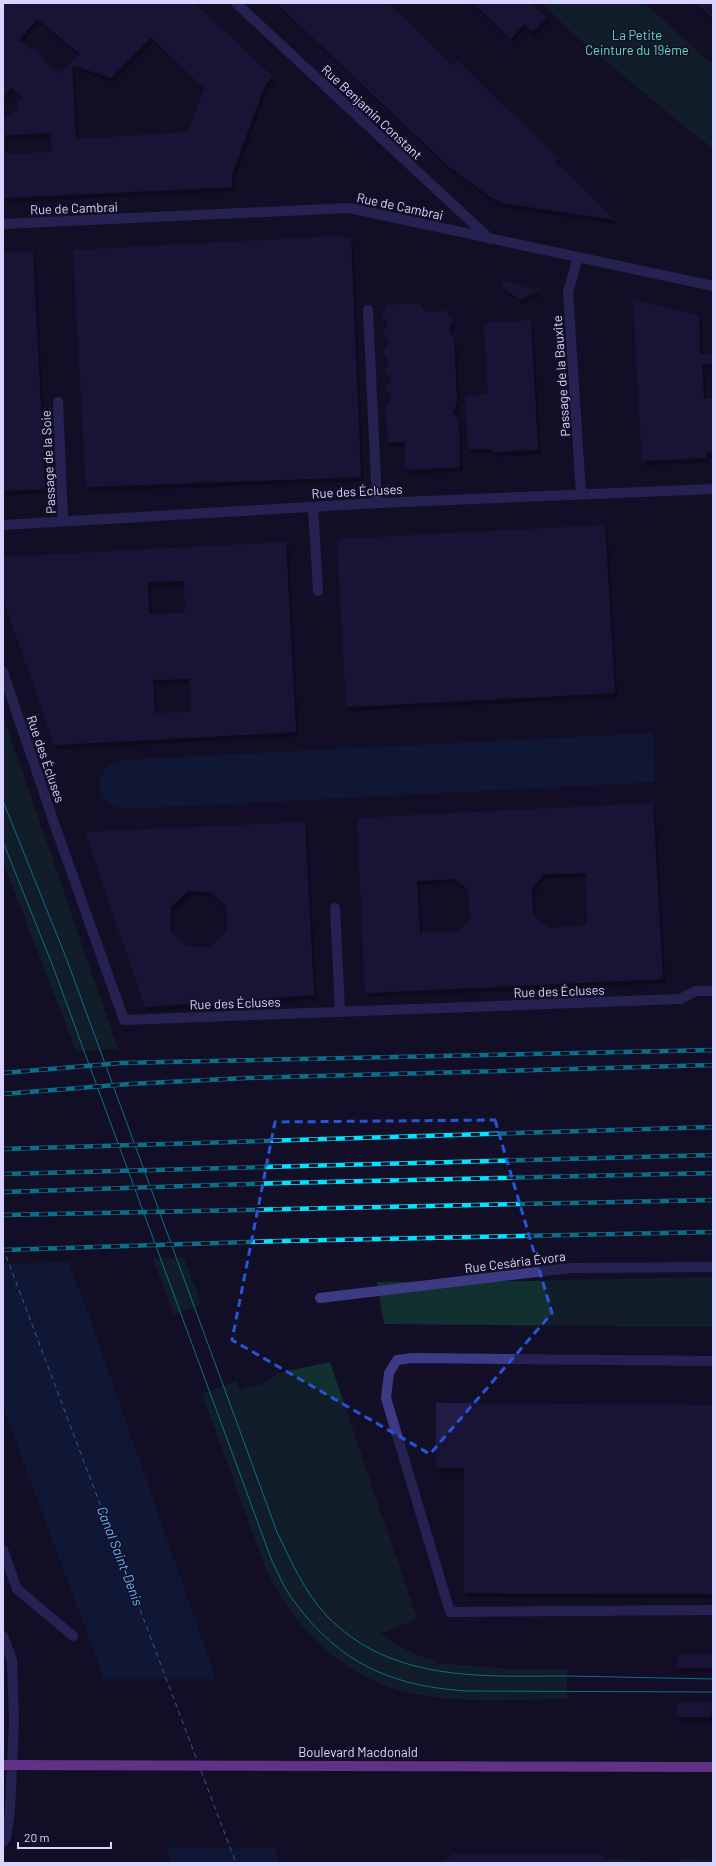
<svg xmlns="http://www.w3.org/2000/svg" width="716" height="1866" font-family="Barlow,sans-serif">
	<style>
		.green { fill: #12302f }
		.water { fill: #0c2248 }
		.pier { fill: #130f26 }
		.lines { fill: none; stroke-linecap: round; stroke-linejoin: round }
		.ferry { stroke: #62b6ff; stroke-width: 1; stroke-dasharray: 5 4; stroke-linecap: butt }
		.building { fill: #241b47; fill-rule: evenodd; filter: url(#shadow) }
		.minor { stroke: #3d3a85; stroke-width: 10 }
		.major { stroke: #c25bff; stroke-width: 10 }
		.tram { stroke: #00e5ff; stroke-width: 1 }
		.rail-casing { stroke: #00e5ff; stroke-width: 4.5 }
		.rail { stroke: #130f26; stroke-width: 3; stroke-dasharray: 9; stroke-linecap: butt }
		.marked { fill: none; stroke: #2655da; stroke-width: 3; stroke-dasharray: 8 5; stroke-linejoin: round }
		.labels { text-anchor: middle; stroke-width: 3; stroke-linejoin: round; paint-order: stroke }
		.park-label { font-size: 13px; fill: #5fe0c0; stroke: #130f26 }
		.street-label { font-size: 13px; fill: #d9d4ff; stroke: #130f26 }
		.water-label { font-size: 14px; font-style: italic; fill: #62b6ff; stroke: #130f26 }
	</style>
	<defs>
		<filter id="shadow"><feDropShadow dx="2.5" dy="4.5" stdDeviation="0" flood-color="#0009"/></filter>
	</defs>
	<rect width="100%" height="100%" fill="#130f26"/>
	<!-- green -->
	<path class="green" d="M542,3H644L713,65V148L691,132L571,32Z
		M3,716L118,1049L76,1051L3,862Z
		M184,1257L201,1304L174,1315L153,1259Z
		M713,1277V1327L384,1324L377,1282L528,1281Z
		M330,1362L417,1619L381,1633C397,1647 414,1655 435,1660V1663L511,1669H567V1699C521,1699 473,1703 427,1696C351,1685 297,1634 265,1567L202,1394L237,1381L238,1389L243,1392L242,1388L261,1385L278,1373Z
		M605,1859L642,1860L641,1863H605Z
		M679,1859L713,1860V1863H679Z"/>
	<!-- water -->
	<path class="water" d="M653,733L655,782L127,809C93,807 90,765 124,760Z
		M3,1093L88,1313L280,1863H172L3,1406Z"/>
	<!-- pier -->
	<path class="pier" d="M3,1091L5,1092L71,1262L3,1264Z
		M103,1679H219L277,1848L164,1847Z"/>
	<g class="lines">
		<!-- ferry -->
		<path class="ferry" d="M3,1248L197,1760
			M201,1771L236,1863"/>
	</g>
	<!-- building -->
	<path class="building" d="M3,3H195L273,77L265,85L232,175L233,187L3,198V119H6L8,115L18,109L17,103L24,99L11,88L3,97ZM37,19L80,54L59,73L45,61L44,57L35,49L31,50L19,40ZM151,37L204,89L188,132L76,139L72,65L111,78ZM51,133L52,149L48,152L9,154L5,151V135Z
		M276,3H388L453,66L458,61L558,158L555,161L614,220L502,203L489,196L448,166Z
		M473,3H531L547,18L533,32L524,24L511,39Z
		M695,3H713V18Z
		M338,236L351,239L361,477L86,487L73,250Z
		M33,251L45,489L3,491V253Z
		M503,280L534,290L537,289L538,291L520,300L502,287Z
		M633,300L699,315L700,354H713V364H702L704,399H713V452L706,453V458L642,461Z
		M420,303L425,312L447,311L453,320L449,330L454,339L457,402L453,412L459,421L460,467L405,470V442H388L386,408L392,397L385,388L391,379L385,370L389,361L384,352L389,342L383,333L388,324L382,315L388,305Z
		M531,320L538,450L492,452V449H468L465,396L488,394L484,323Z
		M605,525L615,693L346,707L337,539Z
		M286,542L296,732L54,745L3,598V557ZM184,581L185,613L149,614L148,582ZM189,679L191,712L155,713L153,680Z
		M653,803L663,979L365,993L357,818ZM586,873L587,925L548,928L533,914L532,888L544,874ZM454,879L468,890L470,920L459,931L420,933L417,881Z
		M305,822L314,995L145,1007L85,832ZM188,891L211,892L227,908V931L210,947H187L171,931V907Z
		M436,1403L713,1405V1594L464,1593V1468H436Z
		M678,1654H712V1668H677Z
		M677,1703H712L711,1717H677Z
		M453,1854L605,1855V1863H443Z"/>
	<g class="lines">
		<!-- minor -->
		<path class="minor" d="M236,3L490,239
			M3,224L349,208L713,286
			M578,257L568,292L581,494
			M368,310L377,503
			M58,402L63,521
			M313,507L318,591
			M3,525L377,503L713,489
			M3,672L54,823L124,1020L680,999L696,991H713
			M335,908L340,1011
			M320,1298L570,1268L713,1267
			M713,1361L412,1358L397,1360L389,1373L386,1398L450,1612L713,1610
			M3,1550L17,1589L73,1636
			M3,1636L12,1660L14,1721L10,1811L6,1838L3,1842"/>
		<!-- major -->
		<path class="major" d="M3,1765L713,1767"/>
		<!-- tram -->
		<path class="tram" d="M3,801L67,960L277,1532C291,1561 304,1591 326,1615C391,1683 482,1676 568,1676C616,1677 665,1678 713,1679
			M3,842L52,964L272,1561C278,1572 282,1584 289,1594C335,1661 388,1686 467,1691L713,1692"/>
		<defs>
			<path id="rail" d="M3,1073L121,1063L713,1050
				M3,1094L129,1084L246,1078L713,1065
				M3,1149L713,1127
				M3,1174L713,1155
				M3,1192L281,1183L713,1173
				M3,1215L713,1200
				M3,1250L281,1241L713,1232"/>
		</defs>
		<!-- rail casing -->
		<use href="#rail" class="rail-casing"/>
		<!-- rail -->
		<use href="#rail" class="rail"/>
	</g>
	<!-- marked area -->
	<path d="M0 0H716V1866H0ZM495,1120L552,1313L430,1454L232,1340L275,1122Z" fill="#130f26" fill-opacity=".55" fill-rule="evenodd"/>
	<path class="marked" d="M495,1120L552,1313L430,1454L232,1340L275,1122Z"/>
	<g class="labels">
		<!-- park labels -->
		<g class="park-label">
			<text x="637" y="40">La Petite<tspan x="637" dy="15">Ceinture du 19ème</tspan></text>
		</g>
		<!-- street labels -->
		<g class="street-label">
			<text transform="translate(372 112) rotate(43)" y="5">Rue Benjamin Constant</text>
			<text transform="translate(400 206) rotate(12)" y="5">Rue de Cambrai</text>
			<text transform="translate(74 208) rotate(-2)" y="5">Rue de Cambrai</text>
			<text transform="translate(561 376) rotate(-94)" y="5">Passage de la Bauxite</text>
			<text transform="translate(48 462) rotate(-93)" y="5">Passage de la Soie</text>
			<text transform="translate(357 491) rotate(-3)" y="5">Rue des Écluses</text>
			<text transform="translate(46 759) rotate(71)" y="5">Rue des Écluses</text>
			<text transform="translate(559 991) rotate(-2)" y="5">Rue des Écluses</text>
			<text transform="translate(235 1003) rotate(-2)" y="5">Rue des Écluses</text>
			<text transform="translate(515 1262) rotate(-7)" y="5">Rue Cesária Évora</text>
			<text x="358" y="1757">Boulevard Macdonald</text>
		</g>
		<!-- water labels -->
		<g class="water-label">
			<text transform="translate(120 1556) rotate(69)" y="5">Canal Saint-Denis</text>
		</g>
	</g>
	<!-- border -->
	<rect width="716" height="1866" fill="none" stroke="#d9d4ff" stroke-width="8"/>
	<!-- scale -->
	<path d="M18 1842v6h93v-6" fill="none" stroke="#d9d4ff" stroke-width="2"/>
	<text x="24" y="1842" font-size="12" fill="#d9d4ff" stroke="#130f26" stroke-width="3" paint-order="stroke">20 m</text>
</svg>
